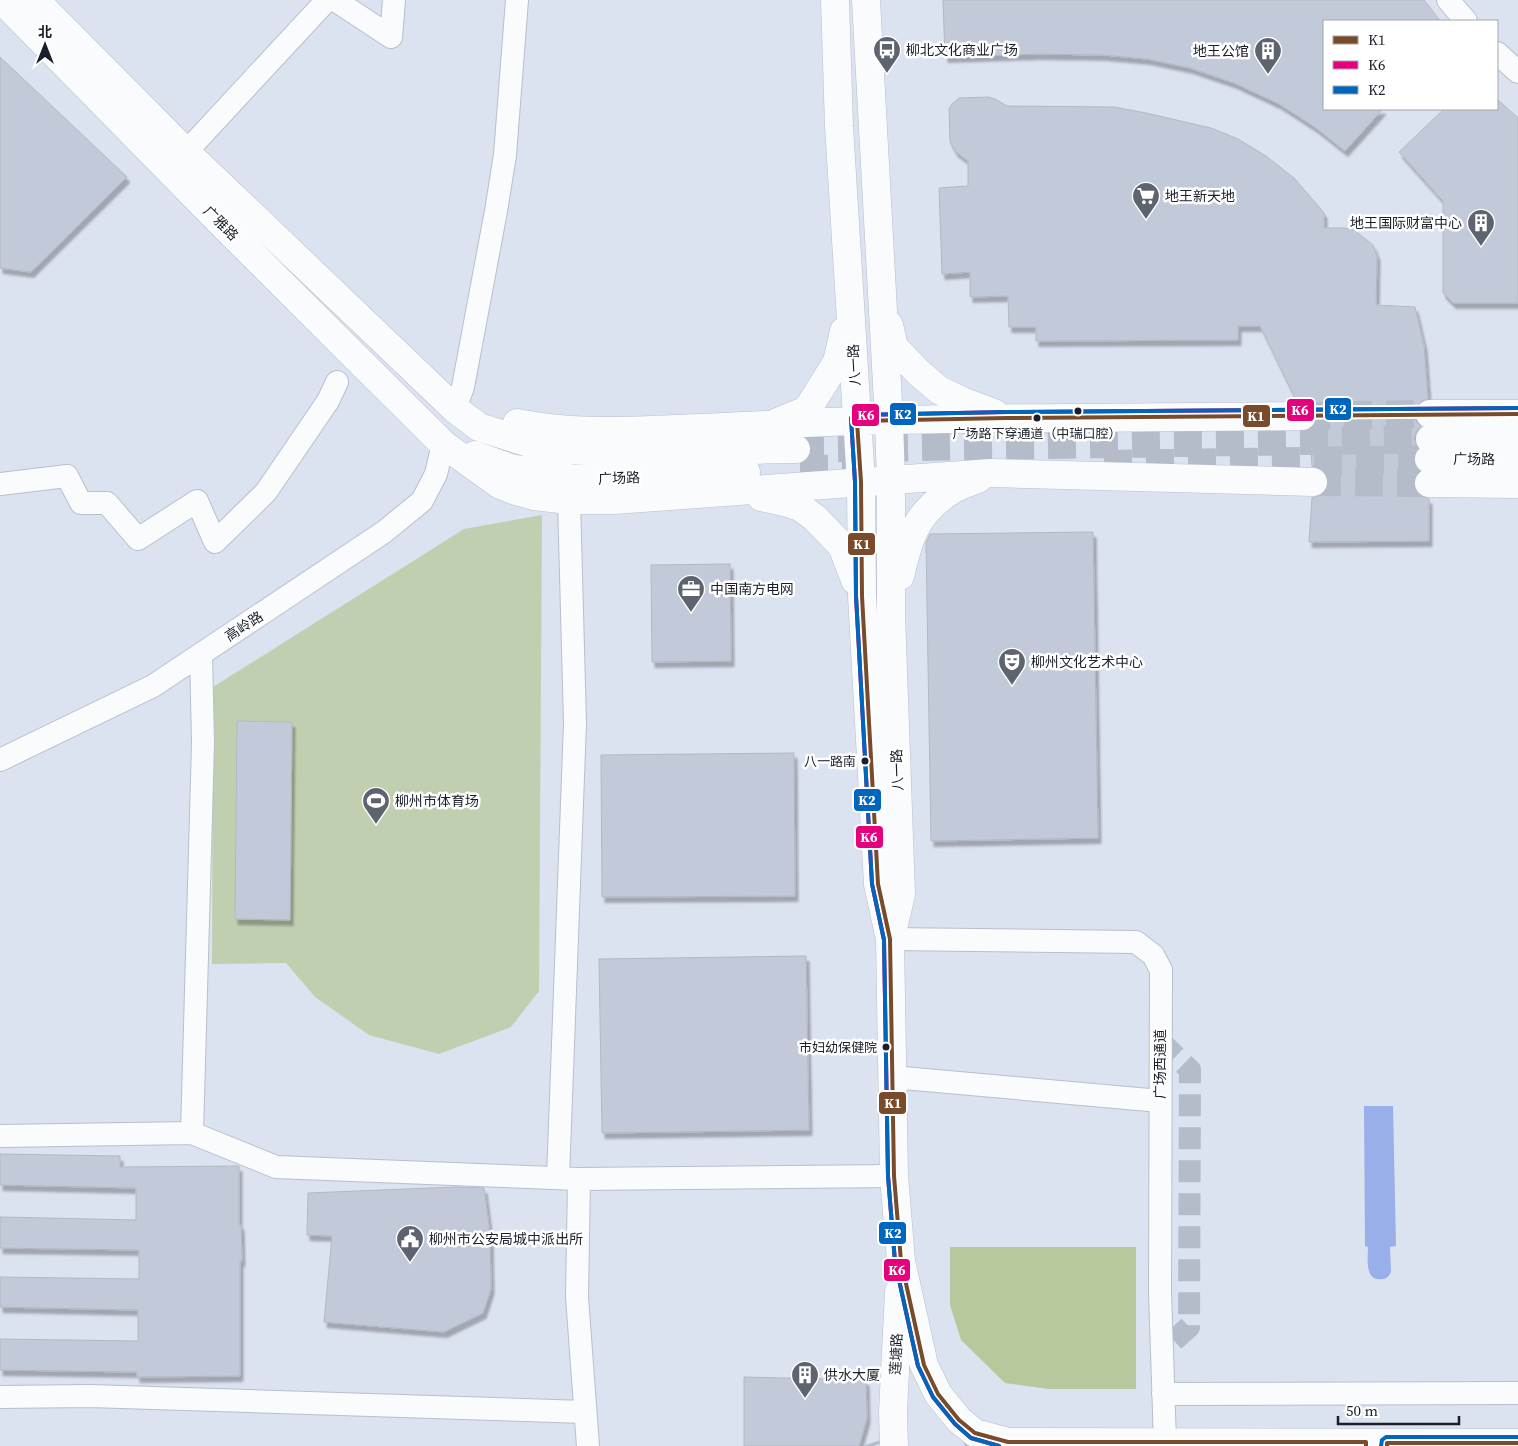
<svg xmlns="http://www.w3.org/2000/svg" width="1518" height="1446" font-family="'Source Serif 4','Noto Sans SC',serif">
	<style>
		.green { fill: #c1cfb1 }
		.forest { fill: #b7c89c }
		.water { fill: #98afe9 }
		.building { fill: #c2cad9; stroke: #b2b8c4; filter: url(#shadow) }
		.lines { fill: none; stroke-linecap: round; stroke-linejoin: round }
		.minor-tunnel { stroke: #b4bbc9; stroke-width: 22; stroke-dasharray: 22 11; stroke-linecap: butt }
		.major-tunnel { stroke: #b4bbc9; stroke-width: 28; stroke-dasharray: 28 14; stroke-linecap: butt }
		.minor-casing { stroke: #b9bfcb; stroke-width: 24 }
		.major-casing { stroke: #b9bfcb; stroke-width: 29 }
		.minor { stroke: #fafbfd; stroke-width: 22 }
		.major { stroke: #fafbfd; stroke-width: 28 }
		.bus-1-casing { stroke: #fff; stroke-width: 8 }
		.bus-2-casing { stroke: #fff; stroke-width: 8 }
		.bus-3-casing { stroke: #fff; stroke-width: 8 }
		.bus-1 { stroke: #7a4b2a; stroke-width: 4 }
		.bus-2 { stroke: #e5007d; stroke-width: 4 }
		.bus-3 { stroke: #0065bd; stroke-width: 4 }
		.bus-dot { fill: #1a1f2b; stroke: #fff; stroke-width: 2 }
		.labels { text-anchor: middle; stroke-width: 5; stroke-linejoin: round; paint-order: stroke }
		.bus-label { font-size: 13px; fill: #1a1f2b; stroke: #fff; text-anchor: end }
		.poi-label { font-size: 14px; fill: #1a1f2b; stroke: #fff; text-anchor: start }
		.street-label { font-size: 14px; fill: #1a1f2b; stroke: #fff }
		.line-badge { stroke: #fff; stroke-width: 2 }
		.badge-label { font-size: 14px; text-anchor: middle; font-weight: bold; fill: #fff }
	</style>
	<defs>
		<filter id="shadow"><feDropShadow dx="3" dy="5.5" stdDeviation="1" flood-color="#0004"/></filter>
	</defs>
	<rect width="100%" height="100%" fill="#dbe2f0"/>
	<!-- green -->
	<path class="green" d="M542,515L539,991L511,1027L439,1054L369,1035L315,997L286,963L212,964L213,687L464,529Z"/>
	<!-- forest -->
	<path class="forest" d="M950,1247H1136V1389H1049L1005,1383L961,1340L950,1305Z"/>
	<!-- water -->
	<path class="water" d="M1364,1106H1393L1396,1246L1390,1247L1391,1272C1389,1276 1387,1279 1382,1279C1364,1282 1368,1257 1368,1247L1365,1246Z"/>
	<!-- building -->
	<path class="building" d="M943,0H1424L1440,21H1324V109H1383L1345,151L1316,128L1279,104L1234,83L1190,68L1147,59L1104,55L1038,54L945,57Z
		M0,57L127,177L31,272L0,268Z
		M988,97L995,99L1007,106L1114,107L1146,113L1211,128L1238,139L1266,156L1294,178L1324,213V228H1345L1354,230L1373,245L1377,256L1376,305L1415,307L1424,346L1428,399L1422,401L1417,406L1414,414L1416,421L1421,426L1416,432L1414,439L1418,449L1415,451L1413,459L1415,466L1420,471L1415,475L1413,483L1416,491L1421,496L1429,499V541L1309,542L1312,498L1321,495L1327,490L1329,483L1327,475L1322,469L1312,466L1311,452L1306,431L1310,429L1315,424L1318,415L1316,408L1310,403L1296,400L1260,326H1238V340L1036,341V327H1009L1008,296L970,297V272L942,274L939,188L968,186V161L955,151L950,142L949,109L952,104L959,98Z
		M1497,99L1518,118V303H1453L1443,293V201L1399,152L1444,109H1497Z
		M1093,532L1098,838L931,841L926,543L929,536L930,534Z
		M730,564L731,661L652,662L651,565Z
		M237,721L292,722L290,920L235,919Z
		M794,753L795,896L602,897L601,755Z
		M806,956L809,1130L602,1133L599,959Z
		M0,1154L120,1156V1167L239,1166V1225H241L242,1261H240V1376L137,1377V1372L0,1370V1339L138,1341V1310L0,1307V1277L139,1279V1250L0,1248V1217L136,1220V1188L0,1185Z
		M455,1187L484,1188L490,1234L491,1289L483,1313L444,1332L324,1322L332,1236L307,1235L308,1193Z
		M744,1377L866,1380L867,1418L859,1446H744Z"/>
	<g class="lines">
		<!-- minor-tunnel -->
		<path class="minor-tunnel" d="M1160,1041L1190,1070L1189,1327L1162,1351
			M872,1443L873,1446
			M965,1446L997,1433"/>
		<!-- major-tunnel -->
		<path class="major-tunnel" d="M1302,416L1430,414
			M796,449L1430,439
			M1104,464L1429,459
			M800,469L884,468
			M1313,482L1429,483"/>
		<defs>
			<path id="minor" d="M335,0L391,37L394,0
				M1448,0L1466,21
				M1497,53L1518,72
				M186,152L327,0
				M455,409L463,387L496,211L505,155L517,0
				M0,484L67,476L81,503H107L138,539L197,501L215,542L266,492L328,401L337,382
				M201,654L203,743L192,1133L276,1167L579,1179L894,1176
				M0,760L153,686L384,532L422,501L436,474L443,444
				M890,939L1136,942L1153,955L1161,970L1160,1292L1165,1442
				M892,1077L1160,1101
				M0,1136L192,1133
				M558,1178L575,723L569,500
				M579,1179L577,1297L588,1446
				M1163,1394L1518,1393
				M0,1397L90,1396L585,1412"/>
			<path id="major" d="M2,0L222,224L443,444L500,485L516,491L534,496L569,500H614L991,473L1313,482
				M35,0L186,152L455,409L479,427L535,445L563,450L609,452L796,449
				M835,0L839,126L861,482L862,596L878,884L890,939L894,1176L901,1261L924,1365L938,1394L959,1420L975,1433L1008,1442L1518,1443
				M866,0L889,421L891,482V614L901,894L892,933
				M889,325L894,347L919,373L939,390L962,401L994,413
				M1430,414H1518
				M778,422L807,410L837,362L844,331
				M517,423C568,434 622,431 674,429C735,427 795,423 856,421C1004,417 1153,418 1302,416
				M1430,439L1518,438
				M475,455L510,468L573,479L623,478L746,472
				M1429,459L1518,460
				M1429,483L1518,484
				M761,497L784,502L800,507L815,518L842,546L855,580
				M900,576C909,538 915,515 949,492C957,486 968,483 978,479
				M894,1446L893,1412L899,1292"/>
		</defs>
		<!-- minor casing -->
		<use href="#minor" class="minor-casing"/>
		<!-- major casing -->
		<use href="#major" class="major-casing"/>
		<!-- minor -->
		<use href="#minor" class="minor"/>
		<!-- major -->
		<use href="#major" class="major"/>
		<defs>
			<path id="bus-1" d="M1366,1446V1442H1008L975,1433L959,1420L938,1394L924,1365L901,1261L894,1176L890,939L878,884L862,596L861,482L857,421L1007,418L1518,414
				M1387,1446V1443H1518"/>
			<path id="bus-2" d="M999,1446L971,1438L955,1424L933,1397L918,1366L895,1262L888,1176L884,940L872,884L856,596L855,482L851,418L857,415L1007,412L1518,408"/>
			<path id="bus-3" d="M999,1446L971,1438L955,1424L933,1397L918,1366L895,1262L888,1176L884,940L872,884L856,596L855,482L851,418L857,415L1007,412L1518,408
				M1381,1446L1382,1440L1386,1437H1518"/>
		</defs>
		<!-- bus-1 casing -->
		<use href="#bus-1" class="bus-1-casing"/>
		<!-- bus-2 casing -->
		<use href="#bus-2" class="bus-2-casing"/>
		<!-- bus-3 casing -->
		<use href="#bus-3" class="bus-3-casing"/>
		<!-- bus-1 -->
		<use href="#bus-1" class="bus-1"/>
		<!-- bus-2 -->
		<use href="#bus-2" class="bus-2"/>
		<!-- bus-3 -->
		<use href="#bus-3" class="bus-3"/>
	</g>
	<!-- icons -->
	<defs>
		<symbol id="bus-pin" viewBox="-11 -11 22 30"><path d="M0 17L-7.5 6A9.5 9.5 0 1 1 7.5 6Z" fill="#5e6370" stroke="#fff"/><path d="M-5-6H5V4H4V6H2V4H-2V6H-4V4H-5ZM-3.5-4V0h7V-4ZM-3.5 1.2v1.5H-2V1.2ZM2 1.2v1.5H3.5V1.2Z" fill="#fff"/></symbol>
		<symbol id="building-pin" viewBox="-11 -11 22 30"><path d="M0 17L-7.5 6A9.5 9.5 0 1 1 7.5 6Z" fill="#5e6370" stroke="#fff"/><path d="M-4-6H4V6H1V3H-1V6H-4ZM-2.5-4.3h1.7v1.8h-1.7ZM.8-4.3h1.7v1.8H.8ZM-2.5-1h1.7V.8h-1.7ZM.8-1h1.7V.8H.8Z" fill="#fff"/></symbol>
		<symbol id="supermarket-pin" viewBox="-11 -11 22 30"><path d="M0 17L-7.5 6A9.5 9.5 0 1 1 7.5 6Z" fill="#5e6370" stroke="#fff"/><path d="M-6-5.5h2.5l.6 2H6L4.5 2H-2.5L-4.4-4H-6ZM-1.5 3.2a1.3 1.3 0 1 0 .1 0ZM3 3.2a1.3 1.3 0 1 0 .1 0Z" fill="#fff"/></symbol>
		<symbol id="office-pin" viewBox="-11 -11 22 30"><path d="M0 17L-7.5 6A9.5 9.5 0 1 1 7.5 6Z" fill="#5e6370" stroke="#fff"/><path d="M-6-3h4V-5.5h4V-3h4V5H-6ZM-1-4.5V-3h2v-1.5ZM-6 0V1H6V0Z" fill="#fff"/></symbol>
		<symbol id="theatre-pin" viewBox="-11 -11 22 30"><path d="M0 17L-7.5 6A9.5 9.5 0 1 1 7.5 6Z" fill="#5e6370" stroke="#fff"/><path d="M-5-5.5Q0-4 5-5.5V0Q5 5 0 6Q-5 5-5 0ZM-3.3-2.5H-1v1.5H-3.3ZM1-2.5H3.3v1.5H1ZM-2.8 1Q0 5.5 2.8 1Z" fill="#fff"/></symbol>
		<symbol id="stadium-pin" viewBox="-11 -11 22 30"><path d="M0 17L-7.5 6A9.5 9.5 0 1 1 7.5 6Z" fill="#5e6370" stroke="#fff"/><path d="M0-5a6.5 5 0 1 0 0 10a6.5 5 0 1 0 0-10ZM-3.5-1.8h7v3.6h-7Z" fill="#fff"/></symbol>
		<symbol id="civic-pin" viewBox="-11 -11 22 30"><path d="M0 17L-7.5 6A9.5 9.5 0 1 1 7.5 6Z" fill="#5e6370" stroke="#fff"/><path d="M-.6-6.5H3V-4.5H.6V-3L4-1V1h2V6H-6V1h2V-1L-.6-3ZM-1.2 2.5V6h2.4V2.5Z" fill="#fff"/></symbol>
	</defs>
	<g fill-rule="evenodd">
		<use href="#bus-pin" x="871" y="34" width="32" height="43"/>
		<use href="#building-pin" x="1252" y="35" width="32" height="43"/>
		<use href="#supermarket-pin" x="1130" y="180" width="32" height="43"/>
		<use href="#building-pin" x="1465" y="207" width="32" height="43"/>
		<use href="#office-pin" x="675" y="573" width="32" height="43"/>
		<use href="#theatre-pin" x="996" y="646" width="32" height="43"/>
		<use href="#stadium-pin" x="360" y="785" width="32" height="43"/>
		<use href="#civic-pin" x="394" y="1223" width="32" height="43"/>
		<use href="#building-pin" x="789" y="1359" width="32" height="43"/>
	</g>
	<!-- markers -->
	<g class="bus-dot">
		<circle cx="1078" cy="411" r="4.5"/>
		<circle cx="1037" cy="418" r="4.5"/>
		<circle cx="865" cy="761" r="4.5"/>
		<circle cx="886" cy="1047" r="4.5"/>
	</g>
	<g class="labels">
		<!-- bus labels -->
		<g class="bus-label">
			<text x="1037" y="438" text-anchor="middle">广场路下穿通道（中瑞口腔）</text>
			<text x="856" y="766">八一路南</text>
			<text x="877" y="1052">市妇幼保健院</text>
		</g>
		<!-- poi labels -->
		<g class="poi-label">
			<text x="906" y="55">柳北文化商业广场</text>
			<text x="1249" y="56" text-anchor="end">地王公馆</text>
			<text x="1165" y="201">地王新天地</text>
			<text x="1462" y="228" text-anchor="end">地王国际财富中心</text>
			<text x="710" y="594">中国南方电网</text>
			<text x="1031" y="667">柳州文化艺术中心</text>
			<text x="395" y="806">柳州市体育场</text>
			<text x="429" y="1244">柳州市公安局城中派出所</text>
			<text x="824" y="1380">供水大厦</text>
		</g>
		<!-- street labels -->
		<g class="street-label">
			<text transform="translate(221 223) rotate(45)" y="5">广雅路</text>
			<text transform="translate(854 365) rotate(-93)" y="5">八一路</text>
			<text transform="translate(1474 459) rotate(1)" y="5">广场路</text>
			<text transform="translate(619 478) rotate(-2)" y="5">广场路</text>
			<text transform="translate(244 626) rotate(-33)" y="5">高岭路</text>
			<text transform="translate(897 770) rotate(-92)" y="5">八一路</text>
			<text transform="translate(1160 1064) rotate(-90)" y="5">广场西通道</text>
			<text transform="translate(896 1354) rotate(-87)" y="5">莲塘路</text>
		</g>
	</g>
	<g class="line-badge">
		<rect x="1324" y="397" width="28" height="24" rx="5" fill="#0065bd"/>
		<rect x="1286" y="398" width="29" height="24" rx="5" fill="#e5007d"/>
		<rect x="889" y="402" width="28" height="24" rx="5" fill="#0065bd"/>
		<rect x="851" y="403" width="29" height="24" rx="5" fill="#e5007d"/>
		<rect x="1242" y="404" width="29" height="24" rx="5" fill="#7a4b2a"/>
		<rect x="847" y="532" width="29" height="24" rx="5" fill="#7a4b2a"/>
		<rect x="853" y="788" width="29" height="24" rx="5" fill="#0065bd"/>
		<rect x="855" y="825" width="29" height="24" rx="5" fill="#e5007d"/>
		<rect x="878" y="1091" width="29" height="24" rx="5" fill="#7a4b2a"/>
		<rect x="878" y="1221" width="29" height="24" rx="5" fill="#0065bd"/>
		<rect x="883" y="1258" width="28" height="24" rx="5" fill="#e5007d"/>
	</g>
	<g class="badge-label">
		<text x="1338" y="414">K2</text>
		<text x="1300" y="415">K6</text>
		<text x="903" y="419">K2</text>
		<text x="866" y="420">K6</text>
		<text x="1256" y="421">K1</text>
		<text x="862" y="549">K1</text>
		<text x="867" y="805">K2</text>
		<text x="869" y="842">K6</text>
		<text x="893" y="1108">K1</text>
		<text x="893" y="1238">K2</text>
		<text x="897" y="1275">K6</text>
	</g>
	<!-- legend -->
	<rect x="1323" y="20" width="175" height="90" fill="#ffffff" stroke="#a3a5aa"/>
	<rect x="1333" y="36" width="25" height="8" fill="#7a4b2a" stroke="#a3a5aa"/>
	<text x="1368" y="45" font-size="15" fill="#1a1f2b">K1</text>
	<rect x="1333" y="61" width="25" height="8" fill="#e5007d" stroke="#a3a5aa"/>
	<text x="1368" y="70" font-size="15" fill="#1a1f2b">K6</text>
	<rect x="1333" y="86" width="25" height="8" fill="#0065bd" stroke="#a3a5aa"/>
	<text x="1368" y="95" font-size="15" fill="#1a1f2b">K2</text>
	<!-- north arrow -->
	<g transform="translate(45 45)" stroke="#ffffff" stroke-width="4" paint-order="stroke">
	<path d="M0-4L9 19L0 12L-9 19Z" fill="#1a1f2b"/>
	<text y="-8" font-size="14" font-weight="bold" text-anchor="middle" fill="#1a1f2b">北</text>
	</g>
	<!-- scale -->
	<path d="M1338 1416v8h121v-8" fill="none" stroke="#1a1f2b" stroke-width="2.5"/>
	<text x="1346" y="1416" font-size="15" fill="#1a1f2b" stroke="#ffffff" stroke-width="4" paint-order="stroke">50 m</text>
</svg>
